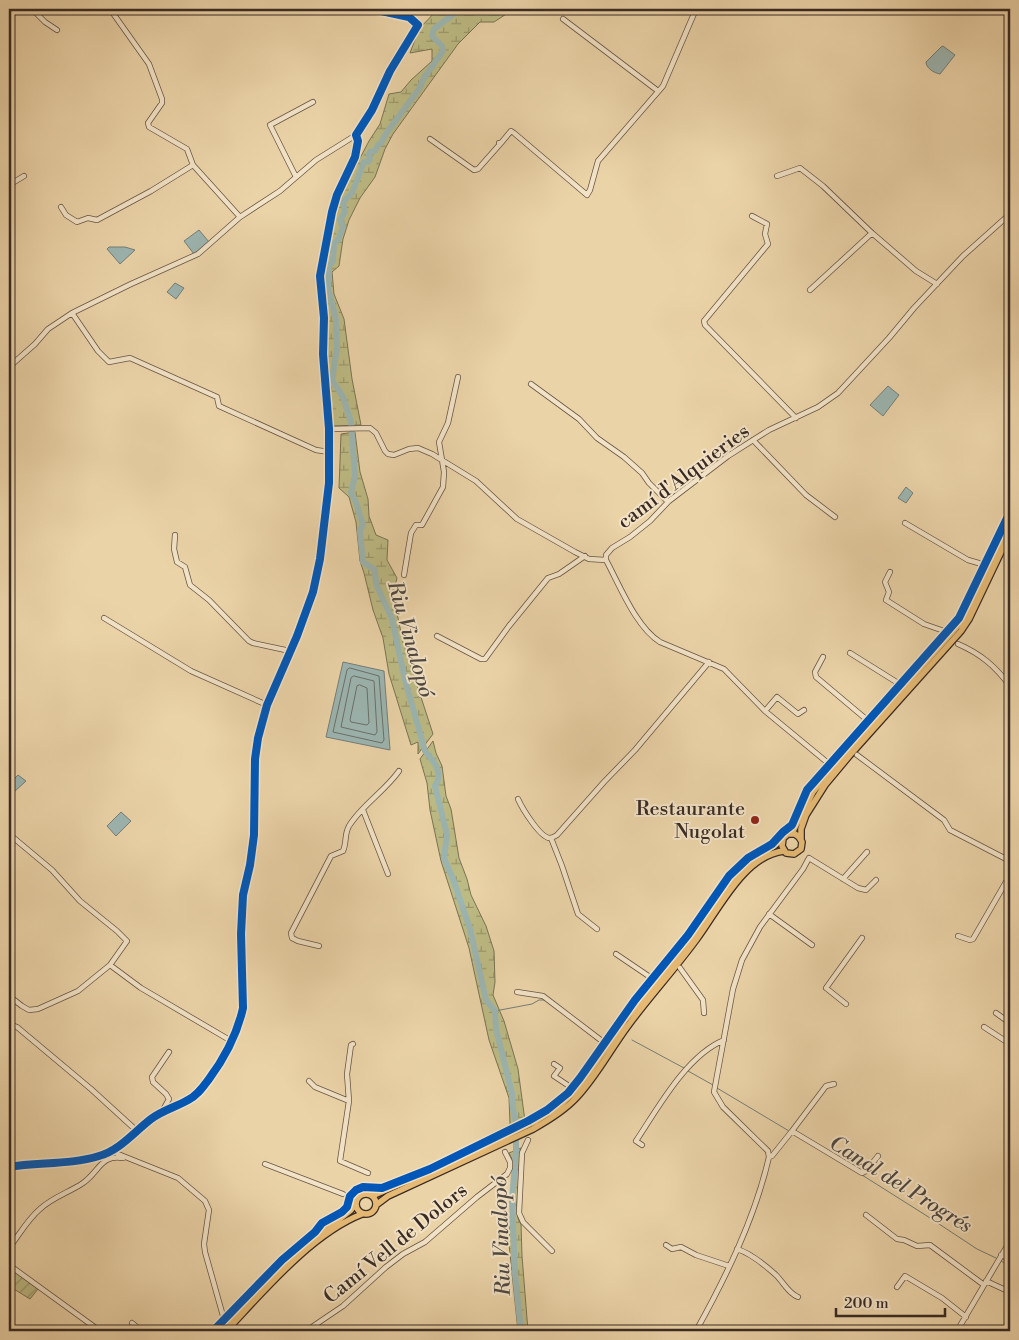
<svg xmlns="http://www.w3.org/2000/svg" width="1019" height="1340" font-family="'Libre Bodoni',serif">
	<style>
		.wetland { fill: url(#wetland-marsh); stroke: #7b7354 }
		.garden { fill: url(#garden-furrows); stroke: #7b7354 }
		.water { fill: #9cb6b2; stroke: #747e79 }
		.lines { fill: none; stroke-linecap: round; stroke-linejoin: round }
		.shore { stroke: #6a706b; stroke-width: 1 }
		.stream { stroke: #747e79; stroke-width: 1 }
		.river { stroke: #9cb6b2; stroke-width: 6 }
		.minor-casing { stroke: #665545; stroke-width: 6 }
		.major-casing { stroke: #392b24; stroke-width: 8 }
		.minor { stroke: #f2e2c6; stroke-width: 4.5 }
		.major { stroke: #e6ba74; stroke-width: 5.5 }
		.cycleway-casing { stroke: #f2e2c6; stroke-width: 11 }
		.cycleway { stroke: #0057b8; stroke-width: 8 }
		.poi-dot { fill: #8f2418; stroke: #f2e2c6; stroke-width: 2 }
		.labels { text-anchor: middle; stroke-width: 4; stroke-linejoin: round; paint-order: stroke }
		.street-label { font-size: 20px; fill: #392b24; stroke: #f2e2c6 }
		.poi-label { font-size: 20px; fill: #392b24; stroke: #f2e2c6; text-anchor: end }
		.water-label { font-size: 21px; font-style: italic; fill: #4d4740; stroke: #f2e2c6 }
	</style>
	<defs>
		<pattern id="wetland-marsh" width="20" height="14" patternUnits="userSpaceOnUse" patternTransform="scale(1.25)"><rect width="20" height="14" fill="#bdbb84"/><path d="M1 5h8M5 5V1M11 12h8M15 12V8" fill="none" stroke="#9b986c"/></pattern>
		<pattern id="garden-furrows" width="10" height="10" patternUnits="userSpaceOnUse" patternTransform="scale(1.25)"><rect width="10" height="10" fill="#bdbb84"/><path d="M-1 1l2-2M0 10L10 0M9 11l2-2" fill="none" stroke="#9b986c"/></pattern>
	</defs>
	<rect width="100%" height="100%" fill="#ebd3a8"/>
	<filter id="stains"><feTurbulence type="fractalNoise" baseFrequency=".004" numOctaves="4"/><feColorMatrix values="0 0 0 0 .2 0 0 0 0 .09 0 0 0 0 .02 0 0 0 .5 -.17"/></filter>
	<radialGradient id="worn" r=".72"><stop offset=".6" stop-color="#630" stop-opacity="0"/><stop offset="1" stop-color="#630" stop-opacity=".3"/></radialGradient>
	<!-- wetland -->
	<path class="wetland" d="M438,9H514L494,22H480L458,44L393,134L385,149L375,177L360,198L349,220L343,239L339,266L332,272L334,294L344,319L352,379L361,425L332,426L327,368L324,276L326,263L337,206L345,187L369,141L380,124L389,94L401,92L411,80L432,61V49L410,53L419,29Z
		M355,432L360,472L368,499L369,516L376,535L388,540L387,560L397,578L393,594L403,642L433,734L418,754V742L411,745L389,674L383,638L373,610L364,573L360,561L356,522L349,497L339,488L341,434Z
		M433,741L436,753L442,766L446,796L451,809L459,858L467,879L471,895L486,926L494,951L495,982L493,995L504,1021L518,1069L525,1121L512,1127L510,1124L509,1098L489,1040L469,948L441,861L430,810L427,783L420,759Z
		M521,1148L517,1204L518,1218L521,1224L522,1256L528,1331H518L509,1244L513,1161L509,1153Z"/>
	<!-- garden -->
	<path class="garden" d="M9,1268L38,1289L30,1299L9,1286Z"/>
	<!-- water -->
	<path class="water" d="M943,46L955,55L940,74C934,73 926,68 926,62L941,47Z
		M199,230L209,242L194,254L184,241Z
		M109,247H125L135,250L120,264L107,249Z
		M175,283L184,288L176,299L167,292Z
		M888,386L899,395L883,416L870,405Z
		M906,487L913,493L906,503L898,498Z
		M343,662L384,671L390,750L326,737Z
		M18,775L26,781L14,792L9,787V784Z
		M121,812L131,821L116,836L107,826Z"/>
	<g class="lines">
		<!-- shore -->
		<path class="shore" d="M350,668L379,676L384,740L382,743L333,732L347,670Z
			M354,676L374,681L377,732L375,735L341,727L351,678Z
			M360,685L367,688L369,723L367,725L351,722L350,720L357,686Z"/>
		<!-- stream -->
		<path class="stream" d="M495,1011L532,1004L539,1000H545L565,1015
			M632,1040L684,1068
			M688,1071L713,1085
			M717,1088L789,1131
			M862,1175L927,1216L977,1249L996,1258
			M1001,1261L1010,1266"/>
		<!-- river -->
		<path class="river" d="M460,9L434,29L432,36L442,46L443,51L424,78L419,89L385,135L381,143L378,145L375,151L370,152L369,155L370,159L368,162H364L352,193L343,202L345,212L340,220L343,227L338,240L334,244L333,261L329,266L328,288L336,319L337,348L332,380L343,397L351,422L355,476L351,493C358,502 358,513 363,524L360,531L363,562L375,570L376,584L392,619L405,680L425,751C434,761 444,774 435,786L447,835L444,858L453,879L470,929L486,1000L495,1011L496,1029L512,1093L513,1109L516,1123V1150L512,1201L515,1274L521,1331"/>
		<defs>
			<path id="minor" d="M32,9L45,22L57,30
				M110,9L149,64L162,99V103L148,123L149,127L187,149L193,165L240,217
				M563,19L658,91
				M430,139L474,170L478,169L501,143
				M499,143H501L511,131L514,133L587,195L590,190L598,161L663,86L696,9
				M777,176L800,168L823,186L872,233
				M296,177L270,125L313,102
				M9,185L24,176
				M61,207L66,215L77,222L88,218L97,220L151,191L193,165
				M752,216L767,224L765,234L768,244L704,321L705,325L796,418
				M810,290L872,233L916,271L937,284
				M72,313L98,351L109,362L130,358L217,397L219,406L316,450L329,452
				M9,367L35,344L48,329L72,313L131,284L198,254L240,217L280,191L316,160L356,135
				M531,384L579,419L597,438L624,457L642,473L649,483L668,502
				M329,429L370,428L376,433L385,451L388,454L394,455L409,449L418,448L432,454L476,481L517,519L575,552L589,559L606,560
				M753,440L806,495L835,517
				M905,523L968,560L982,564
				M175,535L174,549L177,562L185,567L190,585L209,600L249,641L253,643L290,651
				M890,572L885,582L889,592L886,600L924,624L944,631
				M404,575L411,533L416,525H422L443,487L444,472L439,442L448,423L458,377
				M104,618L191,671L267,705
				M437,636L481,659H485L509,626L548,578L559,574L585,556
				M958,644C981,654 995,666 1010,686
				M850,653L898,683
				M823,657L815,672L816,677L866,719
				M765,711L777,697L798,714L804,710
				M857,755L944,820L950,830L1010,861
				M828,763L765,711L724,669L660,642C636,627 620,586 606,560V555L612,548L630,537L650,521L669,501L728,456L769,430L818,407L838,393L889,338L914,308L963,256L1010,214
				M518,799C522,808 539,836 549,838C552,838 554,837 557,835L604,782L635,750L709,662
				M363,810L388,874
				M9,834L52,870L80,901L117,931L127,941L110,965L141,988L233,1042
				M551,838L562,866L578,914L597,929
				M843,879L867,852
				M769,914L812,945
				M958,936L970,940L973,939L1010,875
				M319,946L298,941L292,938L291,933L331,856L343,851C347,842 344,835 349,826C362,805 385,791 399,771
				M616,954L650,977
				M680,968L703,1000L704,1013
				M517,992L543,996L602,1041
				M9,996L22,1006L29,1010L38,1009L78,991L110,965
				M846,1004L826,988L862,938
				M996,1013L1010,1023
				M9,1024L17,1027L91,1089L137,1131
				M984,1027L1010,1044
				M554,1064L560,1068L554,1076L569,1086
				M309,1081L315,1087L349,1101L340,1161L368,1173
				M349,1101L347,1074L351,1045L353,1044
				M163,1110L169,1099L166,1094L153,1082L152,1077L169,1052
				M792,1131L826,1086L834,1084
				M528,1140L522,1153L519,1213L523,1222L552,1251
				M642,1145L636,1141C658,1108 686,1056 724,1040
				M113,1150L118,1154L178,1178L205,1201L209,1210L204,1244L205,1252L223,1316
				M769,1157L772,1156L792,1131L862,1173L866,1171L878,1156
				M265,1164L343,1194
				M9,1167C39,1162 70,1165 99,1156C120,1150 134,1132 151,1119C163,1110 176,1107 188,1100C197,1096 203,1087 209,1079C226,1056 237,1035 243,1008L241,934L243,895L250,865L254,835L255,759L258,738L267,705L297,636L313,592L320,559L329,483V429L323,354L324,318L320,276L332,212L337,195L355,157L358,141L356,135L372,110L390,71L418,25L409,17L372,9
				M866,1215L897,1239L904,1240L917,1246L930,1245L984,1285
				M666,1245L672,1249L681,1247L696,1255L729,1266
				M9,1248C19,1235 28,1219 40,1209C53,1197 70,1192 83,1183C99,1172 101,1154 123,1158
				M737,1249C750,1253 766,1266 776,1275C784,1283 788,1293 798,1297
				M1001,1255L1010,1259
				M9,1265L100,1331
				M986,1281L1010,1292
				M897,1287L905,1276L942,1298L966,1317
				M132,1323L142,1331
				M306,1331L343,1306L386,1267L403,1254L425,1242L477,1197L507,1174L510,1168V1162L505,1152
				M696,1331C726,1277 755,1218 769,1157L768,1151L723,1107L714,1092L733,989L742,960L760,927L803,869L809,858L858,888L866,890L876,880
				M957,1331L1010,1241"/>
			<path id="major" d="M792,833L813,792L838,761L964,619L1010,521
				M801,839V829L806,815L825,785L850,755L961,631L969,619L1010,533
				M356 1204a10 10 0 1 1 20 0a10 10 0 1 1-20 0Z
				M372,1196L447,1164L536,1121L557,1108L579,1088L625,1020L690,940L728,884L741,869L754,859L774,846L788,834H795L799,837L802,842L801,849L794,854L786,853L782,846L783,839
				M376,1205L388,1196L533,1129C549,1120 564,1111 576,1098C596,1077 610,1050 627,1027C649,997 674,970 696,940C718,911 744,855 784,851
				M219,1331L290,1258L351,1210L355,1204
				M226,1331C263,1292 311,1234 362,1214"/>
		</defs>
		<!-- minor casing -->
		<use href="#minor" class="minor-casing"/>
		<!-- major casing -->
		<use href="#major" class="major-casing"/>
		<!-- minor -->
		<use href="#minor" class="minor"/>
		<!-- major -->
		<use href="#major" class="major"/>
		<defs>
			<path id="cycleway" d="M9,1167C39,1162 70,1165 99,1156C120,1150 134,1132 151,1119C163,1110 176,1107 188,1100C197,1096 203,1087 209,1079C226,1056 237,1035 243,1008L241,934L243,895L250,865L254,835L255,759L258,738L267,705L297,636L313,592L320,559L329,483V429L323,354L324,318L320,276L332,212L337,195L355,157L358,141L356,135L372,110L390,71L418,25L409,17L372,9
				M213,1331L282,1260L315,1232L322,1223L342,1212L347,1207L350,1196L356,1190L363,1187L382,1188L430,1169L528,1121L547,1110L568,1093L580,1078L635,1000L688,935L729,876L748,858L772,844L783,832L792,825L807,790L959,618L1010,512"/>
		</defs>
		<!-- cycleway casing -->
		<use href="#cycleway" class="cycleway-casing"/>
		<!-- cycleway -->
		<use href="#cycleway" class="cycleway"/>
	</g>
	<!-- markers -->
	<circle class="poi-dot" cx="755" cy="820" r="5"/>
	<g class="labels">
		<!-- street labels -->
		<g class="street-label">
			<text transform="translate(683 476) rotate(-37)" y="7">camí d'Alquieries</text>
			<text transform="translate(395 1243) rotate(-39)" y="7">Camí Vell de Dolors</text>
		</g>
		<!-- poi labels -->
		<g class="poi-label">
			<text x="745" y="815">Restaurante<tspan x="745" dy="23">Nugolat</tspan></text>
		</g>
		<!-- water labels -->
		<g class="water-label">
			<text transform="translate(411 639) rotate(74)" y="7">Riu Vinalopó</text>
			<text transform="translate(901 1184) rotate(32)" y="7">Canal del Progrés</text>
			<text transform="translate(501 1236) rotate(-92)" y="7">Riu Vinalopó</text>
		</g>
	</g>
	<!-- margin -->
	<rect width="1019" height="1340" fill="none" stroke="#ebd3a8" stroke-width="30"/>
	<rect x="10" y="10" width="999" height="1320" fill="none" stroke="#392b24" stroke-width="2.5"/>
	<rect x="15" y="15" width="989" height="1310" fill="none" stroke="#392b24"/>
	<!-- scale -->
	<path d="M836 1308v8h109v-8" fill="none" stroke="#392b24" stroke-width="2.5"/>
	<text x="844" y="1308" font-size="15" fill="#392b24" stroke="#f2e2c6" stroke-width="4" paint-order="stroke">200 m</text>
	<rect width="100%" height="100%" filter="url(#stains)"/>
	<rect width="100%" height="100%" fill="url(#worn)"/>
</svg>
